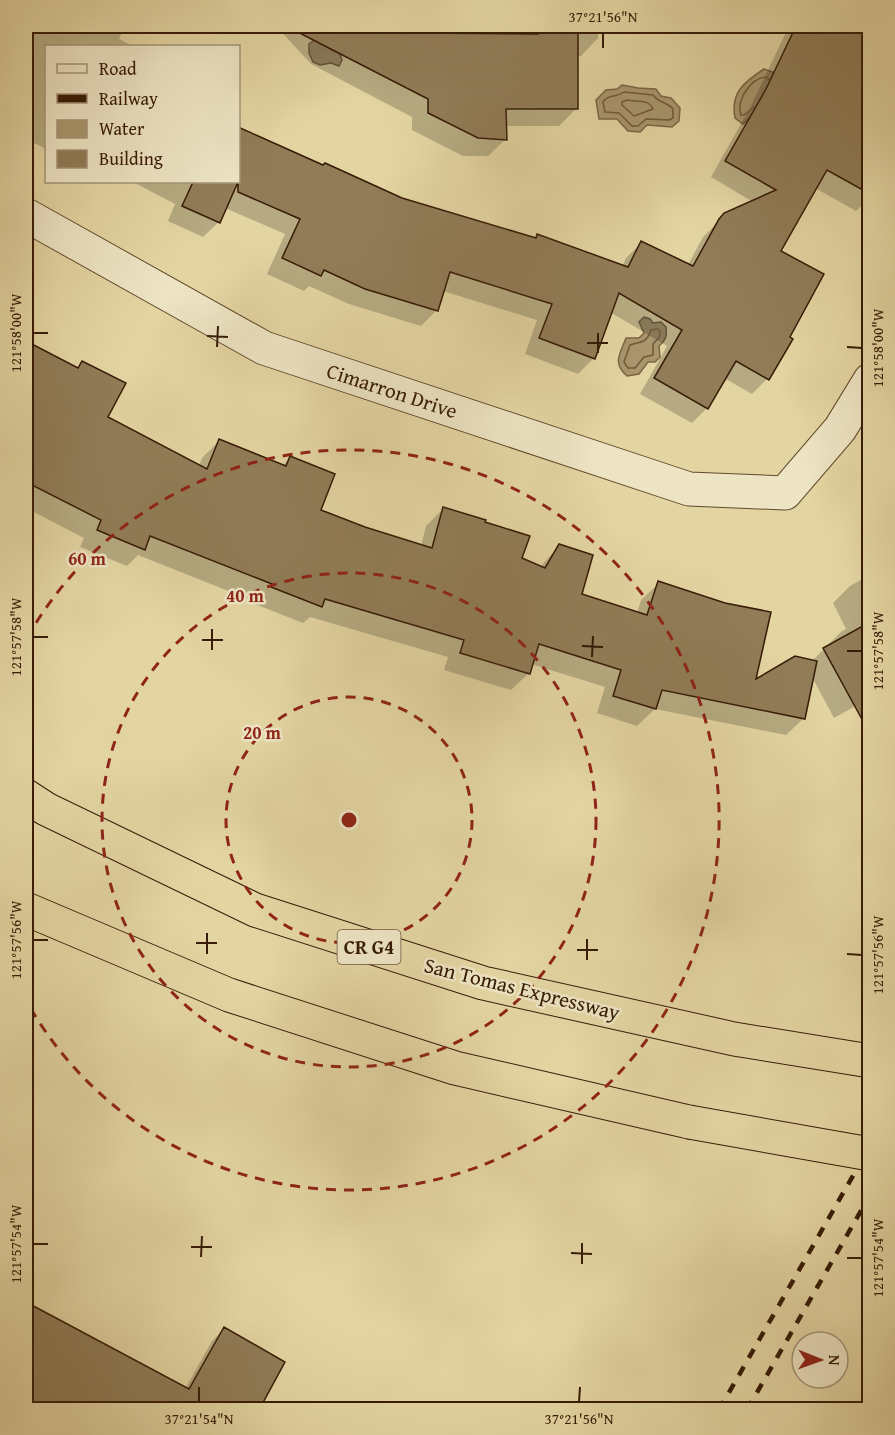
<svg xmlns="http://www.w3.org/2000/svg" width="895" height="1435" font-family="'Gentium Book Plus',serif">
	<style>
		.water { fill: #a9966d; stroke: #7b6544; stroke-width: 1.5 }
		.shadow { fill: #0003 }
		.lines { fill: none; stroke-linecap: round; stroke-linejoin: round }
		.shore { stroke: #70583a; stroke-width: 1.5 }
		.building { fill: #907c57; stroke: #371b06; stroke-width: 1.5 }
		.minor-casing { stroke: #624a2d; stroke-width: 35 }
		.trunk-casing { stroke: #371b06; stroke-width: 35 }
		.minor { stroke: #ede4c3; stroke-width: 33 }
		.trunk { stroke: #e3d5a2; stroke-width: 33 }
		.rail { stroke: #371b06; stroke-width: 4.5; stroke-dasharray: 10 10; stroke-linecap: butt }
		.trunk-bridge-casing { stroke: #371b06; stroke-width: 35; stroke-linecap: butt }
		.trunk-bridge { stroke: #e3d5a2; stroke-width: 33 }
		.ticks { fill: none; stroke: #371b06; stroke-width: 2 }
		.ring { fill: none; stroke: #8f2418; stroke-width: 3; stroke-dasharray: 10 8 }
		.labels { text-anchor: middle; stroke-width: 5; stroke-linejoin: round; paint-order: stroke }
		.shield { fill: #ede4c3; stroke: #6e573f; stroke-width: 1.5 }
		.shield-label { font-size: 20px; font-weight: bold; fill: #371b06 }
		.street-label { font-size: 21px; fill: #371b06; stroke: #ede4c3 }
		.centre { fill: #8f2418; stroke: #ede4c3; stroke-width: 3 }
		.ring-label { font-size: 18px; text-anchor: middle; font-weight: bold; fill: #8f2418; stroke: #ede4c3; stroke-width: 5; stroke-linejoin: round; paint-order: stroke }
		.neatline { fill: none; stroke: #371b06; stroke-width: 2 }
		.ticks-label { font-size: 15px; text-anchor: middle; fill: #371b06 }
	</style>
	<rect width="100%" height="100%" fill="#e3d5a2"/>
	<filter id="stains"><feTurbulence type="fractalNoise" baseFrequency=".00333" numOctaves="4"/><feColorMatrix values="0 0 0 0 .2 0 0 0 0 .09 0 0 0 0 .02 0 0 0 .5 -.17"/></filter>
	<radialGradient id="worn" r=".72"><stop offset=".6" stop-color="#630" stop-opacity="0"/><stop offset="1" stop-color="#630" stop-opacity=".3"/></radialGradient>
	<!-- water -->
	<path class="water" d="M332,26H358L352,34L340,54L342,60L339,66L331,63L320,65L313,62L309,53V44Z
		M764,69L775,73L754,114L743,124L735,118C730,93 744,82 764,69Z
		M622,85L638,88L656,89L661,96L671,98L680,108L679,121L672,127L647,125L640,132L628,131L617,119H599L596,100L606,90L617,89Z
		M644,317L650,319L653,323L661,322L666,327C667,336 666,340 659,346L660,357L655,362H648L639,374L627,376C612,363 620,354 626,338H639L644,333L639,322Z"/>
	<!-- shadow -->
	<path class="shadow" d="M26,26H125L119,39L133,46H46V149L26,139Z
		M276,26H418L413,35L521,36V26H598V38L581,56H576V109L559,126H505L506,139L488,156H463L412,130V117L311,64Z
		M789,26H870V198L856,211L815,188L779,251L767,379L752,394L724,378L707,408L692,423L640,394L667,346L610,312L594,358L578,374L525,354L537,320L443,291L437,310L421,326L349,304L309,286L304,291L267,274L285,234L225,208L219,222L203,237L168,221L175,204L133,182H238L323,167L402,199L534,239L537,235L622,267L626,258L641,243L688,265L703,237L725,215L753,202L711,177L751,106Z
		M26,342L76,369L83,362L106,417L199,466L202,458L219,441L282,466L290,458L319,511L364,529L421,546L426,526L444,508L484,523L521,558L540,567L559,546L580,595L637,613L641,600L659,583L754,682L812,661L842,631L846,629L833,603L850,586L870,575V698L834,718L812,677L804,718L786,735L655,709L637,726L597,713L605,687L531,664L529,673L511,690L444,670L448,657L310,617L303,623L255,604L256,602L138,555L127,566L80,547L84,538L26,508Z
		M26,1304L185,1389L212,1341L224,1329L257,1410H26Z"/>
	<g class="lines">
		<!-- shore -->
		<path class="shore" d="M624,92L653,95C661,105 665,100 673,109V118L669,120L646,119L638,126H632L619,113L605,112L603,102C610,93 616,98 624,92Z
			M627,100C638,102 649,99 653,109L634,116L622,105V102Z
			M754,107L744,115H741C736,99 752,77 767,77L769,80
			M658,329L660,331C661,338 657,339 653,344V355L644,357L635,368H628L624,362L630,345C642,341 646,344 651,330Z"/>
	</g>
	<!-- building -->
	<path class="building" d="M286,26H420L416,33L538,34V26H578V109H506L507,140L478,138L428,113V99Z
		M796,26H870V194L827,170L781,251L824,274L790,337L793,339L769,380L736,361L708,409L654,378L682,330L619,293L595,359L539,338L552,304L450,272L438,311L365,289L324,270L321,276L282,258L300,219L238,192V127L323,165L325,163L402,198L536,238L537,234L628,267L641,241L693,266L719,219L724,213L776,190L725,161L766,89Z
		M193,182H238L220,223L182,206Z
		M26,341L78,368L82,361L126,383L108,417L207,469L219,439L286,466L290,456L335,474L321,510L365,527L432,548L443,507L486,520L485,522L530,536L522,558L545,568L559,544L593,555L582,594L647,615L658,581L725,603L771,612L756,679L795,656L817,661L805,719L662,690L656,709L613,696L621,670L539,644L530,674L460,653L464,640L325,599L322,607L271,587L272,584L150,536L145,550L97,530L101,520L26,482Z
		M870,622V734L823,648Z
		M26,1302L189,1389L224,1327L285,1362L259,1410H26Z"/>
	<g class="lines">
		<defs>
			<path id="minor" d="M26,215L264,348L689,489L785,493L840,429L870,380"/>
			<path id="trunk" d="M26,796L46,809L255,910L483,983L734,1039L870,1061
				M26,909L229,995L455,1068L689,1122"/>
		</defs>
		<!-- minor casing -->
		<use href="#minor" class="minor-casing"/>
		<!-- trunk casing -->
		<use href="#trunk" class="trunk-casing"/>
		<!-- minor -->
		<use href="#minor" class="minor"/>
		<!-- trunk -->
		<use href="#trunk" class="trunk"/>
		<!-- rail -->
		<path class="rail" d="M719,1410L870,1146
			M747,1410L870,1195"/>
		<defs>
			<path id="trunk-bridge" d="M689,1122L870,1154"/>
		</defs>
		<!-- trunk-bridge casing -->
		<use href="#trunk-bridge" class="trunk-bridge-casing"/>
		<!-- trunk-bridge -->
		<use href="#trunk-bridge" class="trunk-bridge"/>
	</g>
	<!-- ticks -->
	<path class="ticks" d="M603,48V33M33,333H48M207,336L228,337M587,343H608M217,347L218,326M847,347L862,348M598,353V333M33,637H48M202,640H223M582,646L603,647M212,650V629M847,651H862M592,657L593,636M33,940H48M196,943H217M577,950H598M207,954V933M847,954L862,955M587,960V939M33,1244H48M191,1247H212M571,1253L592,1254M201,1257L202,1236M847,1258H862M582,1264V1243M199,1402V1387M579,1402L580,1387"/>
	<!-- distance rings -->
	<g class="ring">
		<circle cx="349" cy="820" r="123"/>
		<circle cx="349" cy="820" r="247"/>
		<path d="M27 638A370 370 0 1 1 27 1002"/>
	</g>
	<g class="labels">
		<!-- shield labels -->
		<rect class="shield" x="337.5" y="930" width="63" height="34" rx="4.5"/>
		<g class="shield-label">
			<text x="369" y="954">CR G4</text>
		</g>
		<!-- street labels -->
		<g class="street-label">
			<text transform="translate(392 391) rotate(18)" y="7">Cimarron Drive</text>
			<text transform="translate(522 989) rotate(14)" y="7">San Tomas Expressway</text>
		</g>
	</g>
	<circle cx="349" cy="820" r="9" class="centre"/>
	<g class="ring-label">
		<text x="87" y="565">60 m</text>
		<text x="245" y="602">40 m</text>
		<text x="262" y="739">20 m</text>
	</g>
	<!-- margin -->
	<rect width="895" height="1435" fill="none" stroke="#e3d5a2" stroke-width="66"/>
	<!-- legend -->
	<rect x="45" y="45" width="195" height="138" fill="#ede4c3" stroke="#a49477" stroke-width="1.5"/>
	<rect x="57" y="64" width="30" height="9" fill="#ede4c3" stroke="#a49477" stroke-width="1.5"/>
	<text x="99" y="75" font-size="18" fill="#371b06">Road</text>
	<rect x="57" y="94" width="30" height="9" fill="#371b06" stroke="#a49477" stroke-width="1.5"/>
	<text x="99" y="105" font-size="18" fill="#371b06">Railway</text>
	<rect x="57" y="120" width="30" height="18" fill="#a9966d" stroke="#a49477" stroke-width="1.5"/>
	<text x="99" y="135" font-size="18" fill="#371b06">Water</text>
	<rect x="57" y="150" width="30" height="18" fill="#907c57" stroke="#a49477" stroke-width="1.5"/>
	<text x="99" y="165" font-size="18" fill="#371b06">Building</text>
	<!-- north arrow -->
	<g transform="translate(820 1360) rotate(91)"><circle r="28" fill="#ede4c3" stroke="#a49477" stroke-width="1.5"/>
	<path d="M0-4.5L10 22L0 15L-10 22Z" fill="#8f2418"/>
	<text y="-9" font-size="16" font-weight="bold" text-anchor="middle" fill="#371b06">N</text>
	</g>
	<rect x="33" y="33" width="829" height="1369" class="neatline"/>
	<g class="ticks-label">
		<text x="603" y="22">37°21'56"N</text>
		<text transform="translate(16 333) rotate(-90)" y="5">121°58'00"W</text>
		<text transform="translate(878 348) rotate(-90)" y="5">121°58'00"W</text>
		<text transform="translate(16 637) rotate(-90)" y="5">121°57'58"W</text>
		<text transform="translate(878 651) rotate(-90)" y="5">121°57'58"W</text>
		<text transform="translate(16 940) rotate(-90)" y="5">121°57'56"W</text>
		<text transform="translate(878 955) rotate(-90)" y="5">121°57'56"W</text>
		<text transform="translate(16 1244) rotate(-90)" y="5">121°57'54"W</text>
		<text transform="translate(878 1258) rotate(-90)" y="5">121°57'54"W</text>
		<text x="199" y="1424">37°21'54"N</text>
		<text x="579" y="1424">37°21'56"N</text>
	</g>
	<rect width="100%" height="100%" filter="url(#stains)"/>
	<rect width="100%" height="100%" fill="url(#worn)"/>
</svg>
